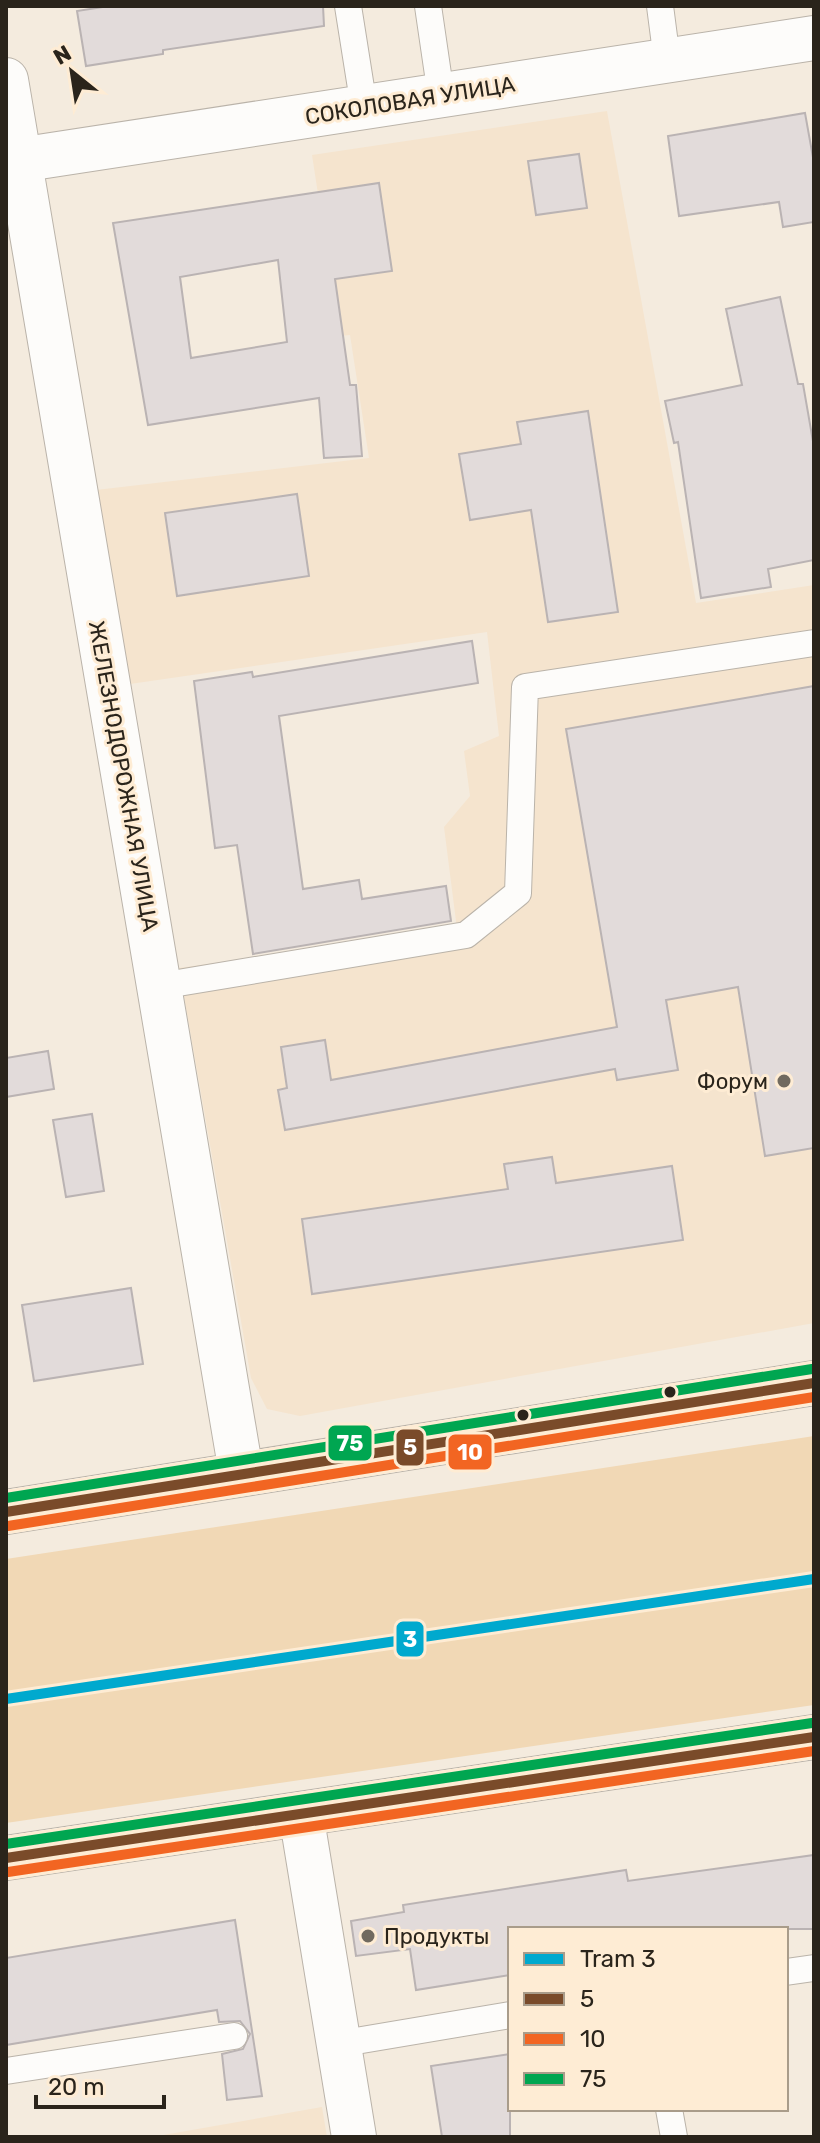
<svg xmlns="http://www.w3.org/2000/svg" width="820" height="2143" font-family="Rubik,sans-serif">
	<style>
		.built { fill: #f5e4ce }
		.green { fill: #f1d8b5 }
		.building { fill: #e2dbda; stroke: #bab3b3; stroke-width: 2; fill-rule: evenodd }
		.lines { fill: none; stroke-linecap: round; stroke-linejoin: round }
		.service-casing { stroke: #bab3a9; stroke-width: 28 }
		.minor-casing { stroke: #bab3a9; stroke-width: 46 }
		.primary-casing { stroke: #bab3a9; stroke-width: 46 }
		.service { stroke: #fdfcfa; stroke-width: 26 }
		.minor { stroke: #fdfcfa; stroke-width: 44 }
		.primary { stroke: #fdfcfa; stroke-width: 44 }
		.bus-1-casing { stroke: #feecd4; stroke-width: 16 }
		.bus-2-casing { stroke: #feecd4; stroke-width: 16 }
		.bus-3-casing { stroke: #feecd4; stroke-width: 16 }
		.bus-1 { stroke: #7a4b2a; stroke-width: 10 }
		.bus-2 { stroke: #f26522; stroke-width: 10 }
		.bus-3 { stroke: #00a651; stroke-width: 10 }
		.tram-1-casing { stroke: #feecd4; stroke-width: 16 }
		.tram-1 { stroke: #00a9ce; stroke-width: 10 }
		.poi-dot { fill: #716a5f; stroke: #feecd4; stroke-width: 3 }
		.bus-dot { fill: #2a241b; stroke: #feecd4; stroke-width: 3 }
		.labels { text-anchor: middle; stroke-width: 6; stroke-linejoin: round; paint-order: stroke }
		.street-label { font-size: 22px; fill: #2a241b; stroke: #feecd4 }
		.poi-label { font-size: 22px; fill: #2a241b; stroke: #feecd4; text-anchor: end }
		.line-badge { stroke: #feecd4; stroke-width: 3 }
		.badge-label { font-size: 22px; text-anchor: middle; font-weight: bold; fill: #fff }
	</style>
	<rect width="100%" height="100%" fill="#f4ebde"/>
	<!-- built -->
	<path class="built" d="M607,111L696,603L814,585V1323L300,1416L267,1409L251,1378L179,968L457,929L444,827L470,796L464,751L499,736L487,632L130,684L96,490L369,458L350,335L340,336L312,155Z
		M322,2107L327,2137H152Z"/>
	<!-- green -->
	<path class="green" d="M814,1436V1705L6,1823V1559Z"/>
	<!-- building -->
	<path class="building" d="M109,6H323L324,26L163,50V54L86,66L77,11Z
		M805,113L814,163V222L783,227L779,202L679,216L668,136Z
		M579,154L587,208L536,215L528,161Z
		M379,183L392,271L335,279L350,385H356L362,456L324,458L319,398L148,425L113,223ZM278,260L287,342L191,358L180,277Z
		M780,297L798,384H803L814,447V560L768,569L771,587L701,598L678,442L674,443L665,401L742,385L726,309Z
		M588,411L618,612L548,622L531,510L470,520L459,454L521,444L517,422Z
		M297,494L309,576L177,596L165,513Z
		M472,641L478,683L279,716L303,889L359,880L362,899L446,886L451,921L253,954L237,845L215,848L194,681L252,672L253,677Z
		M814,686V1148L765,1156L738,987L666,1000L678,1070L617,1080L615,1069L285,1130L278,1090L287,1088L281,1047L325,1040L331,1080L617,1027L566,729Z
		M48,1051L54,1089L6,1097V1058Z
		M92,1114L104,1191L66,1197L53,1120Z
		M552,1157L556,1183L672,1166L683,1240L312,1294L302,1219L508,1189L504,1164Z
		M131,1288L143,1364L34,1381L22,1305Z
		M814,1855V1929H510V1975L416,1990L410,1949L356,1956L351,1921L404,1912L403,1905L626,1870L628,1881Z
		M235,1920L262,2096L227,2100L222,2054L243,2049L250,2034L240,2021L219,2022L217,2010L6,2045V1958Z
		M510,2054V2137H442L431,2066Z"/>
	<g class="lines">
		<defs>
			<path id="service" d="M348,6L364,107
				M428,6L441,95
				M660,6L667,60
				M160,986L466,935L518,893L525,687L814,643
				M786,1972L814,1968
				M338,2044L510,2015
				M6,2071L234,2036
				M669,2109L674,2137"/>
			<path id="minor" d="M6,80L241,1472
				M301,1814L354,2137"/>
			<path id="primary" d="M6,162L814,38
				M6,1512L814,1383
				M6,1858L814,1737"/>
		</defs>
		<!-- service casing -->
		<use href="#service" class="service-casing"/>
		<!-- minor casing -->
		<use href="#minor" class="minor-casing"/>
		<!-- primary casing -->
		<use href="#primary" class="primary-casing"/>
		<!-- service -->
		<use href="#service" class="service"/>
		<!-- minor -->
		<use href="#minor" class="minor"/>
		<!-- primary -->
		<use href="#primary" class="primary"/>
		<defs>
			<path id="bus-1" d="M6,1512L814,1383
				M6,1858L814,1737"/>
			<path id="bus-2" d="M8,1526L814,1397
				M8,1872L814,1751"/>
			<path id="bus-3" d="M6,1498L812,1369
				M6,1844L812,1723"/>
		</defs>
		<!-- bus-1 casing -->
		<use href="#bus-1" class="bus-1-casing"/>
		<!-- bus-2 casing -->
		<use href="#bus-2" class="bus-2-casing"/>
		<!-- bus-3 casing -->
		<use href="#bus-3" class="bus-3-casing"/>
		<!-- bus-1 -->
		<use href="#bus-1" class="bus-1"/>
		<!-- bus-2 -->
		<use href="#bus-2" class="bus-2"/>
		<!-- bus-3 -->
		<use href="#bus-3" class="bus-3"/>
		<defs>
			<path id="tram-1" d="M6,1699L814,1579"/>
		</defs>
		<!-- tram-1 casing -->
		<use href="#tram-1" class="tram-1-casing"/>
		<!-- tram-1 -->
		<use href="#tram-1" class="tram-1"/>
	</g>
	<!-- markers -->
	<g class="poi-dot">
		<circle cx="784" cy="1081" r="8"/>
		<circle cx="368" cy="1936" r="8"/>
	</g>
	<g class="bus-dot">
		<circle cx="670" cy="1392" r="7"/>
		<circle cx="523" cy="1415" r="7"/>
	</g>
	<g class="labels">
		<!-- street labels -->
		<g class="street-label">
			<text transform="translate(410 100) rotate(-9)" y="8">СОКОЛОВАЯ УЛИЦА</text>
			<text transform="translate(124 776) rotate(80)" y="8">ЖЕЛЕЗНОДОРОЖНАЯ УЛИЦА</text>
		</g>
		<!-- poi labels -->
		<g class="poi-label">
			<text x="768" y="1089">Форум</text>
			<text x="384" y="1944" text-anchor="start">Продукты</text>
		</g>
	</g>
	<g class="line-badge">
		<rect x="327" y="1424" width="46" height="38" rx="8" fill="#00a651"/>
		<rect x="395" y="1428" width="30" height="39" rx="8" fill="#7a4b2a"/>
		<rect x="447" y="1433" width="46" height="38" rx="8" fill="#f26522"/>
		<rect x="395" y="1620" width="30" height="38" rx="8" fill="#00a9ce"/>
	</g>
	<g class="badge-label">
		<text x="350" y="1451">75</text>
		<text x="410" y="1455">5</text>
		<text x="470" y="1460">10</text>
		<text x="410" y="1647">3</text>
	</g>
	<!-- border -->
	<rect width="820" height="2143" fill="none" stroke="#2a241b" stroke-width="16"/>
	<!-- legend -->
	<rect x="508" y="1927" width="280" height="184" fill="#feecd4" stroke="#a99c8a" stroke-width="2"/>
	<rect x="524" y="1953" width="40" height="12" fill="#00a9ce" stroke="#a99c8a" stroke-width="2"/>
	<text x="580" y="1967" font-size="24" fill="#2a241b">Tram 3</text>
	<rect x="524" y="1993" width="40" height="12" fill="#7a4b2a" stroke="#a99c8a" stroke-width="2"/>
	<text x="580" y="2007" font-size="24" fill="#2a241b">5</text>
	<rect x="524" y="2033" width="40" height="12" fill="#f26522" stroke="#a99c8a" stroke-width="2"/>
	<text x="580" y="2047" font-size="24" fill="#2a241b">10</text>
	<rect x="524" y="2073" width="40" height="12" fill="#00a651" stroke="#a99c8a" stroke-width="2"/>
	<text x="580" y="2087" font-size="24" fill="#2a241b">75</text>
	<!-- north arrow -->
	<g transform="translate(72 72) rotate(330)" stroke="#feecd4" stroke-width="6" paint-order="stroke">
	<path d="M0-6L14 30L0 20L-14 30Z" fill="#2a241b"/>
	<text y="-12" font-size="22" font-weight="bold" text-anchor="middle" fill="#2a241b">N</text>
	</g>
	<!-- scale -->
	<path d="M36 2095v12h128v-12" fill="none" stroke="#2a241b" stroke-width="4"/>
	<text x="48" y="2095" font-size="24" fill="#2a241b" stroke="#feecd4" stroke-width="6" paint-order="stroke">20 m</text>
</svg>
